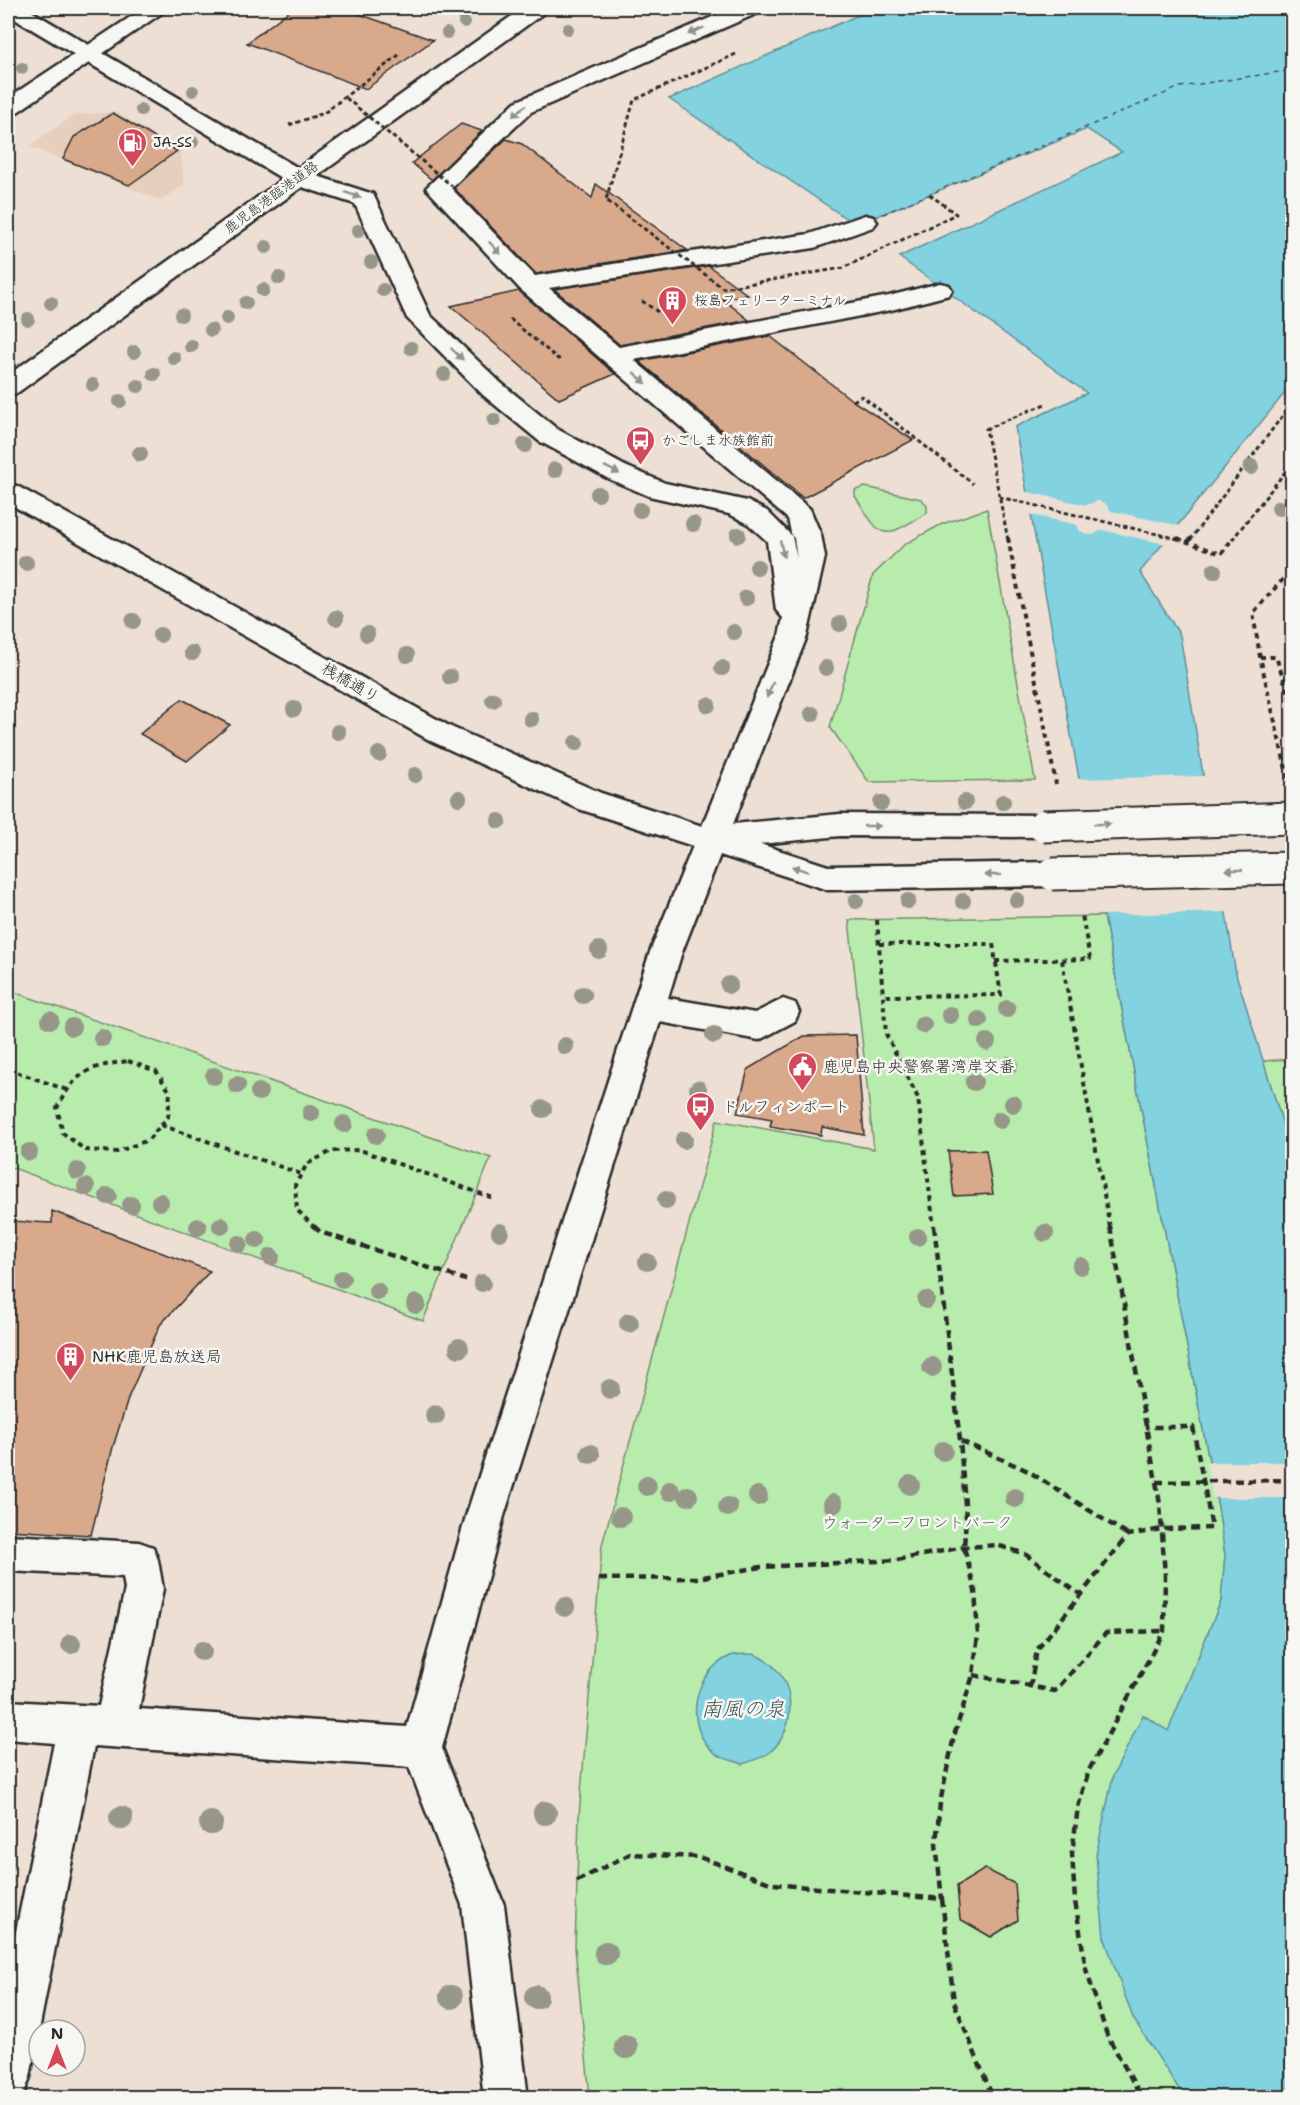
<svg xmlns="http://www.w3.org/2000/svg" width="1300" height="2105" font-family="'Shantell Sans','Klee One',sans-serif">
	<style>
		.built { fill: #e7cfbe }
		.green { fill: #b8ecad; stroke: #728c6c; stroke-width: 1.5 }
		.water { fill: #83d2e0; stroke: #608f98; stroke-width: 1.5 }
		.pier { fill: #eddfd3 }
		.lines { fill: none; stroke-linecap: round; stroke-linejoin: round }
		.ferry { stroke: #415558; stroke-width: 1.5; stroke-dasharray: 5 4.5; stroke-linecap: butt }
		.building { fill: #d9a98c; stroke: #2b2b2b; stroke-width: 1.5 }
		.minor-casing { stroke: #2b2b2b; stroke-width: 5 }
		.major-casing { stroke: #2b2b2b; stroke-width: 5 }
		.path-far2 { stroke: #2b2b2b; stroke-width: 3; stroke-dasharray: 4.5 3; stroke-linecap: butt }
		.path-far1 { stroke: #2b2b2b; stroke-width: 4; stroke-dasharray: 5 4.5; stroke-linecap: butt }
		.path { stroke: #2b2b2b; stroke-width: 4.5; stroke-dasharray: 8 5; stroke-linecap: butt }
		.minor { fill: #f6f6f2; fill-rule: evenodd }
		.major { fill: #f6f6f2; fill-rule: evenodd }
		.minor-bridge-casing { stroke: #2b2b2b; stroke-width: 35; stroke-linecap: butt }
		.path-bridge { stroke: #2b2b2b; stroke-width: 3; stroke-dasharray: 4.5 3; stroke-linecap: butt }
		.minor-bridge { stroke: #f6f6f2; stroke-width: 31 }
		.tree { fill: #969689 }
		.oneway { fill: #90908e }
		.labels { text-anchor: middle; stroke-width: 5; stroke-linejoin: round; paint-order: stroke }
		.far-poi-label { font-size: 14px; fill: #2b2b2b; stroke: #f6f6f2; text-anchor: start }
		.far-street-label { font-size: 14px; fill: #2b2b2b; stroke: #f6f6f2 }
		.street-label { font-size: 16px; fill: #2b2b2b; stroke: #f6f6f2 }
		.poi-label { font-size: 16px; fill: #2b2b2b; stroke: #f6f6f2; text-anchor: start }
		.park-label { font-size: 16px; fill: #4e5b4c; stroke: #f6f6f2 }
		.near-water-label { font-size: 21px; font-style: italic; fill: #415558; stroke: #f6f6f2 }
	</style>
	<rect width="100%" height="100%" fill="#eddfd3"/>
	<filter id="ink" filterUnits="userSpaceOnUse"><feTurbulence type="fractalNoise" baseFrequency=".0167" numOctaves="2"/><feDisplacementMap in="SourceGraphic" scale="12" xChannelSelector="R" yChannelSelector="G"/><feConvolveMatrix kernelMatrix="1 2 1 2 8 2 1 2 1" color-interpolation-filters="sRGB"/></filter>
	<g filter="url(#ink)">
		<!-- built -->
		<path class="built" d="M116,112L181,152L184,185L161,201L29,146L74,115Z"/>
		<!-- green -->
		<path class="green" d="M865,487L921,499L927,505V513C880,540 884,542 855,496V490Z
			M987,509L1035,780L869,782L830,727L873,575L905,544L942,524Z
			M1104,916L1218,1507L1225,1555L1221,1601L1168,1732L1143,1715L1184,2097H590L575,1948L579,1816L602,1545L717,1120L874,1149L849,920Z
			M8,990L491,1158L423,1321L8,1166Z
			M1292,1059V1153L1263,1061Z"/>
		<!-- water -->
		<path class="water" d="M874,8H1292V384L1140,572L1180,635L1236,974L1292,1153V2097H1184L1133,2018L1104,1937L1096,1855L1113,1776L1143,1715L1168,1731L1221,1601L1225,1555L1218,1507L1104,916L1015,427L1087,393L899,257L1122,152L1087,129L856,225L669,99Z
			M755,1654C761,1658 770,1662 775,1668C797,1692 794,1732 769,1753C762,1758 751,1761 743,1764C735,1761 723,1759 716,1754C683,1728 692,1675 728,1657C735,1653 747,1655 755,1654Z"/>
		<!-- pier -->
		<path class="pier" d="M1023,491L1086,505L1098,501L1105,503L1111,511L1181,526L1165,544L1102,530L1093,535L1087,534L1080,531L1077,525L1028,514Z
			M1206,776L1228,912L1101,915L1076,779Z
			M1206,1462H1292V1498H1213Z"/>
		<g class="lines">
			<!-- ferry -->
			<path class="ferry" d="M874,218L1180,87L1292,70"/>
		</g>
		<!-- building -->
		<path class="building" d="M293,8H342L433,40L366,89L247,43Z
			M113,113L177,151L129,185L63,159L74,137Z
			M461,124L482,131L432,180L412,163Z
			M506,139L522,144L592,198L596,184L687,250L536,274L454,188Z
			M709,266L748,295L723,299L749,320L620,345L554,289Z
			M519,291L615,374L559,399L451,306Z
			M770,336L853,401L913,440L803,498L639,361Z
			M182,699L230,725L187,761L140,734Z
			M856,1035L864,1135L822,1127L821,1135L770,1126L772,1119L737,1113L748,1069L804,1036Z
			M986,1150L993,1194L954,1196L948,1151Z
			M52,1211L210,1271L160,1325L129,1396L113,1447L91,1535L8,1530V1221L52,1223Z
			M985,1869L1015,1884L1018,1920L991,1937L960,1919L957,1886Z"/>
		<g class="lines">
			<defs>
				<path id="minor" d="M8,8H26L298,168L523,8H546L544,13L317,176L373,194L430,315L501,383L557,429L625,466L665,483L747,501L767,511L794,538L797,559L788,519L520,289L426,188L515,102L733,8H760L758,13L531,112L451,188L535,276L809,234L865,215L873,217L877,222L873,227L814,248L549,288L619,347L889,296L940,283L949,285L952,290L949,295L891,310L634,360L810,509L821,535L825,557L807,636L733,824L840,814L1043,815L1054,818L1058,826L1054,834L1043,837L840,836L760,844L828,866L1052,862L1063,866L1068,874L1063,882L1052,886L828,890L720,855L682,952L668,998L755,1013L783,999L795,1003L799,1012L795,1021L759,1040L660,1022L504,1516L442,1748L504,1905L528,2098H484L462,1905L409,1767L94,1746L30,2077L24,2093L8,2098V1971L54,1743L8,1739V1701L99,1706L125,1589L123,1577L8,1571V1535L139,1542L153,1547L158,1560L163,1589L139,1709L407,1727L466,1516L650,952L693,846L579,809L431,741L8,503V483L17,486L451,727L601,793L702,826L779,636L783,618L776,610L767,541L747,523L729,514L649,496L607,478L539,441L483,395L407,318L355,204L302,187L17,393L8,395V375L283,179L8,15Z"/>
				<path id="major" d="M144,8H169L16,113L8,115V98Z"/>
			</defs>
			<!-- minor casing -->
			<use href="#minor" class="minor-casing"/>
			<!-- major casing -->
			<use href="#major" class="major-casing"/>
			<!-- path-far2 -->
			<path class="path-far2" d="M289,125L324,113L399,55
				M642,301L658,312
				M510,319L558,359L561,358
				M853,401L862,396L973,484
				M999,497L1183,540
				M1008,540L986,429L1045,404
				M1190,540L1292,403
				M1232,540L1292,463"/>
			<!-- path-far1 -->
			<path class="path-far1" d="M1008,538L1056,784
				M1177,538L1221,554L1233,538
				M1189,541L1191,538
				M1260,657H1276L1292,703
				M1288,778L1260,657L1253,613L1292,569
				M877,920L886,1034L918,1098L934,1228
				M879,944H993L1001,995L883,996
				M1062,960L1110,1228
				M995,961L1090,959L1082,915
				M128,1061L156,1071L170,1092L168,1117L148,1140L117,1152L85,1150L63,1133L57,1108C76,1071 88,1067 128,1061Z
				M8,1069L67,1090
				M161,1125L301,1174
				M315,1228L297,1210L295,1185L307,1164L332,1151L360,1150L496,1199"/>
			<!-- path -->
			<path class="path" d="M314,1226L320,1232L466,1280
				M934,1226L960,1440L966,1518L964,1547L975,1591L978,1635L973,1675L954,1736L940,1803L936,1844L942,1899
				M1110,1226L1160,1504L1165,1576L1164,1631L1089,1770L1078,1807L1072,1853L1075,1901L1086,1969L1107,2035L1142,2098
				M961,1441L1028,1471L1128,1535
				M1156,1482L1292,1480
				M599,1579L697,1578L761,1567L897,1560L964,1547L997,1545L1025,1554L1081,1595
				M973,1675L1055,1691L1106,1633L1164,1631
				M1030,1687L1037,1650L1128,1535L1162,1529L1212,1528L1193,1427H1145
				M577,1881L630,1854L699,1857L773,1884L942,1899L954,2002L993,2098"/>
			<!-- minor -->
			<use href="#minor" class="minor"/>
			<!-- major -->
			<use href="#major" class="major"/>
			<defs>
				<path id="minor-bridge" d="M1043,826L1292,818
					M1052,874L1292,868"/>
			</defs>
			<!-- minor-bridge casing -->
			<use href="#minor-bridge" class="minor-bridge-casing"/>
			<!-- path-bridge -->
			<path class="path-bridge" d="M736,54L634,100L606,200L723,288L843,268L956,214L929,194
				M346,98L452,186"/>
			<!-- minor-bridge -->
			<use href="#minor-bridge" class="minor-bridge"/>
		</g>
		<!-- trees -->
		<g class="tree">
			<circle cx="464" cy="22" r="6"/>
			<circle cx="568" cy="29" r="6"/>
			<circle cx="447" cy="33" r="6"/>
			<circle cx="22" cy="68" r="6"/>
			<circle cx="193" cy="91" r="6"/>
			<circle cx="141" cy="110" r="6"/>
			<circle cx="193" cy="142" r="6"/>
			<circle cx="358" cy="231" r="7"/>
			<circle cx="266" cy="247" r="7"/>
			<circle cx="371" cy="262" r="7"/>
			<circle cx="279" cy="278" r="7"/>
			<circle cx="263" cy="290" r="7"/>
			<circle cx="383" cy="290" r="7"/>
			<circle cx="51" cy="303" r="7"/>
			<circle cx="246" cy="303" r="7"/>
			<circle cx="181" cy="315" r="7"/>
			<circle cx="227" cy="318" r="7"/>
			<circle cx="28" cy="319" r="7"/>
			<circle cx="211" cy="330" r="7"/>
			<circle cx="191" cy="346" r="7"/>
			<circle cx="411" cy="348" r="7"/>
			<circle cx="134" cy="352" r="7"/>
			<circle cx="174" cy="358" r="7"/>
			<circle cx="154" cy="374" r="7"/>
			<circle cx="444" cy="374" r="7"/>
			<circle cx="93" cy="385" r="7"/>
			<circle cx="138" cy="386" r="7"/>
			<circle cx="120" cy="401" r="7"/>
			<circle cx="494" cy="420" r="7"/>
			<circle cx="525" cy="445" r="8"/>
			<circle cx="140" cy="454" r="8"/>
			<circle cx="1251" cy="467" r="8"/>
			<circle cx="555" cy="470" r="8"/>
			<circle cx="598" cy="494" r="8"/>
			<circle cx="1279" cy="508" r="8"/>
			<circle cx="640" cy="510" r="8"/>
			<circle cx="693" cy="524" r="8"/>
			<circle cx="738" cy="535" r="8"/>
			<circle cx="26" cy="563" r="8"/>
			<circle cx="757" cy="567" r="8"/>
			<circle cx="1214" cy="571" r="8"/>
			<circle cx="746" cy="598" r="8"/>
			<circle cx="336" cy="618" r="8"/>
			<circle cx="133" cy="621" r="8"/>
			<circle cx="840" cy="624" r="8"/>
			<circle cx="734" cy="632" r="8"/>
			<circle cx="367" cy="634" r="8"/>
			<circle cx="160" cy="635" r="8"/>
			<circle cx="192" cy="653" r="8"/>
			<circle cx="407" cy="655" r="8"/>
			<circle cx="722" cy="668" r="8"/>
			<circle cx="826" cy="668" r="8"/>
			<circle cx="450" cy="677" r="8"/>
			<circle cx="493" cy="700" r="8"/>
			<circle cx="708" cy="705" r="8"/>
			<circle cx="294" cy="709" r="8"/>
			<circle cx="812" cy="714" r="8"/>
			<circle cx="531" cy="719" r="8"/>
			<circle cx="338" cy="732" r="8"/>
			<circle cx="576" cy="743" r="8"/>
			<circle cx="379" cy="754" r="8"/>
			<circle cx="415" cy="775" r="8"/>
			<circle cx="459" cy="798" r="8"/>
			<circle cx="965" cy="802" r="8"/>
			<circle cx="1003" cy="802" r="8"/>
			<circle cx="881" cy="803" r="8"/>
			<circle cx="499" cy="821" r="8"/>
			<circle cx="1017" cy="900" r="8"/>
			<circle cx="856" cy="901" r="8"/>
			<circle cx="908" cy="901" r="8"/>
			<circle cx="963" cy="901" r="8"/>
			<circle cx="599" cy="950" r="9"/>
			<circle cx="729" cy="985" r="9"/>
			<circle cx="583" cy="995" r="9"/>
			<circle cx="1007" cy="1009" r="9"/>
			<circle cx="950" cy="1015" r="9"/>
			<circle cx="50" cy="1020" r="9"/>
			<circle cx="979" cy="1020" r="9"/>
			<circle cx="923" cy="1025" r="9"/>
			<circle cx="72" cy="1027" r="9"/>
			<circle cx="714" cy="1035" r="9"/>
			<circle cx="102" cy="1038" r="9"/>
			<circle cx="987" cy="1042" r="9"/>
			<circle cx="565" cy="1046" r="9"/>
			<circle cx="1009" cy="1065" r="9"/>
			<circle cx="214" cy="1076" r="9"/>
			<circle cx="974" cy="1082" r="9"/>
			<circle cx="237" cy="1085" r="9"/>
			<circle cx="698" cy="1089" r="9"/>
			<circle cx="259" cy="1092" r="9"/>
			<circle cx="1013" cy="1104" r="9"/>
			<circle cx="543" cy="1109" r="9"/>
			<circle cx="311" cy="1113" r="9"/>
			<circle cx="1000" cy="1120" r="9"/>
			<circle cx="344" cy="1124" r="9"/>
			<circle cx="376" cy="1135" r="9"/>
			<circle cx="684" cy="1140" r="9"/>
			<circle cx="29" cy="1152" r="9"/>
			<circle cx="77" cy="1171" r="9"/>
			<circle cx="86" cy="1187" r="9"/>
			<circle cx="108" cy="1196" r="9"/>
			<circle cx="666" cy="1200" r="9"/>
			<circle cx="160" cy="1202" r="9"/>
			<circle cx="131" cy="1205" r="9"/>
			<circle cx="221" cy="1226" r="9"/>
			<circle cx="198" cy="1227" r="9"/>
			<circle cx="500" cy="1232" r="9"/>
			<circle cx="1045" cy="1233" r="9"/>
			<circle cx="918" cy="1237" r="9"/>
			<circle cx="257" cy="1240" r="9"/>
			<circle cx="239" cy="1244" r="9"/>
			<circle cx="271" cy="1257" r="9"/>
			<circle cx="647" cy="1262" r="9"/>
			<circle cx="1081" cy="1266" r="9"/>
			<circle cx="342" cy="1279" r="9"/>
			<circle cx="482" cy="1283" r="9"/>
			<circle cx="377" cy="1291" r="9"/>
			<circle cx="926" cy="1300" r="9"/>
			<circle cx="416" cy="1304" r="10"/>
			<circle cx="629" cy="1323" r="10"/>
			<circle cx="459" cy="1348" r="10"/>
			<circle cx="932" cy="1367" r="10"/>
			<circle cx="610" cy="1389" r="10"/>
			<circle cx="435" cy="1415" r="10"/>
			<circle cx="943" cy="1451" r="10"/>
			<circle cx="590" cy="1454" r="10"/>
			<circle cx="910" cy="1485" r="10"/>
			<circle cx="647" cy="1486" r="10"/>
			<circle cx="670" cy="1491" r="10"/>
			<circle cx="688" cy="1496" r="10"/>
			<circle cx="758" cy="1496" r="10"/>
			<circle cx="1015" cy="1498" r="10"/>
			<circle cx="833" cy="1504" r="10"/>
			<circle cx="728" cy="1507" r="10"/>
			<circle cx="621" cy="1517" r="10"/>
			<circle cx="565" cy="1607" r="10"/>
			<circle cx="71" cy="1644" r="10"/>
			<circle cx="202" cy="1651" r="10"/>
			<circle cx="545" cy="1813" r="12"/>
			<circle cx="121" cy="1818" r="12"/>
			<circle cx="211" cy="1823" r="12"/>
			<circle cx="606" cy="1953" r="12"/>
			<circle cx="451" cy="1997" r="12"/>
			<circle cx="536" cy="1997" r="12"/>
			<circle cx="626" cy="2047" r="12"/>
		</g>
		<!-- one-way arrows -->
		<defs><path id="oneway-solid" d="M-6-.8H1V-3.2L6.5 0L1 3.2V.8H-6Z" transform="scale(1.5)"/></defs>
		<g class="oneway">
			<use href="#oneway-solid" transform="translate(696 31) rotate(156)"/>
			<use href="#oneway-solid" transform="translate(519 111) rotate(140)"/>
			<use href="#oneway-solid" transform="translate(353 195) rotate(18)"/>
			<use href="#oneway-solid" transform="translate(495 248) rotate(46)"/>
			<use href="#oneway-solid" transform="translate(457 354) rotate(44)"/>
			<use href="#oneway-solid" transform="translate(640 378) rotate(41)"/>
			<use href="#oneway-solid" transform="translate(612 470) rotate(27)"/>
			<use href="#oneway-solid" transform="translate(782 549) rotate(78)"/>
			<use href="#oneway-solid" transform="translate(770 690) rotate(112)"/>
			<use href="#oneway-solid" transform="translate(1102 824) rotate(-2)"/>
			<use href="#oneway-solid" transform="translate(872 826)"/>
			<use href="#oneway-solid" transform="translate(800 869) rotate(-162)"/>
			<use href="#oneway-solid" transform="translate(1234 870) rotate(179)"/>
			<use href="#oneway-solid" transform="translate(993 875) rotate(179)"/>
		</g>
	</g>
	<!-- icons -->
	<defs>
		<symbol id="fuel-pin" viewBox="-11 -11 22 30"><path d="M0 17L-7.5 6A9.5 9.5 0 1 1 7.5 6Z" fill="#d1495b" stroke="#f6f6f2"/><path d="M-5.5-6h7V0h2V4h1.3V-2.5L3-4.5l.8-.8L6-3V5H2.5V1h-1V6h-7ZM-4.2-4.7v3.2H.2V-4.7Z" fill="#fff"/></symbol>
		<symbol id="building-pin" viewBox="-11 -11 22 30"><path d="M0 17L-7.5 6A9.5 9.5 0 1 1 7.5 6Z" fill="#d1495b" stroke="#f6f6f2"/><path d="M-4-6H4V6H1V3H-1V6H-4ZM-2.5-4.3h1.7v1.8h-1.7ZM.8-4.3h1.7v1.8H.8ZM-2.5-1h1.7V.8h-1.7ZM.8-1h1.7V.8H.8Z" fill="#fff"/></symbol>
		<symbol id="bus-pin" viewBox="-11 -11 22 30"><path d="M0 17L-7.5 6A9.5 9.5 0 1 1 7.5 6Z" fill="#d1495b" stroke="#f6f6f2"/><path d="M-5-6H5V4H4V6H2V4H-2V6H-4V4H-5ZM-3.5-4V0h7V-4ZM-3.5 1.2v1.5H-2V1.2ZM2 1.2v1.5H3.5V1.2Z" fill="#fff"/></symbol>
		<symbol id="civic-pin" viewBox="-11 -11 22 30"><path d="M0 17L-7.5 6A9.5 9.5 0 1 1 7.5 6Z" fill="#d1495b" stroke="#f6f6f2"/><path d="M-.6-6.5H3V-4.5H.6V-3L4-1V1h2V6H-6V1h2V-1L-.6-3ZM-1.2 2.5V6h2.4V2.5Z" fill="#fff"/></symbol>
	</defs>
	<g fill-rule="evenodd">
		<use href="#fuel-pin" x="116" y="126" width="33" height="45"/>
		<use href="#building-pin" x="656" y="284" width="33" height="45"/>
		<use href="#bus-pin" x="624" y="424" width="33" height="45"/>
		<use href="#civic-pin" x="786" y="1050" width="33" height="45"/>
		<use href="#bus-pin" x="684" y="1090" width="33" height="45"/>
		<use href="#building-pin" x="54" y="1340" width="33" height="45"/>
	</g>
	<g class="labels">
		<!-- far-poi labels -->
		<g class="far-poi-label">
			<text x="153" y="147">JA-SS</text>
			<text x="694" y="305">桜島フェリーターミナル</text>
			<text x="662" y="445">かごしま水族館前</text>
		</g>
		<!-- far-street labels -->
		<g class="far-street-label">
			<text transform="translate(271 197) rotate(-36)" y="5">鹿児島港臨港道路</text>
		</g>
		<!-- street labels -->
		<g class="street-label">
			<text transform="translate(351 682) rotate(30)" y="6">桟橋通り</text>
		</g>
		<!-- poi labels -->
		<g class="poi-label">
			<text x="823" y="1072">鹿児島中央警察署湾岸交番</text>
			<text x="722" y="1112">ドルフィンポート</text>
			<text x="92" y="1362">NHK鹿児島放送局</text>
		</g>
		<!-- park labels -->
		<g class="park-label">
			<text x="917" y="1528">ウォーターフロントパーク</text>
		</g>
		<!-- near-water labels -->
		<g class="near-water-label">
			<text x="743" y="1716">南風の泉</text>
		</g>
	</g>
	<!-- margin -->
	<rect width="1300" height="2105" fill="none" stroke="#f6f6f2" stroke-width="30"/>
	<rect x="15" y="15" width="1270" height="2075" fill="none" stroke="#2b2b2b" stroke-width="2" filter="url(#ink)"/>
	<!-- north arrow -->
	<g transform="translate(57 2048)"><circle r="28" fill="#f6f6f2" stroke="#a5a5a2" stroke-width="1.5"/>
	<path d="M0-4.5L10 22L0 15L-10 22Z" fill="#d1495b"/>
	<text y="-9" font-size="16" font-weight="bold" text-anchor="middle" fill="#2b2b2b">N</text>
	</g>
</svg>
